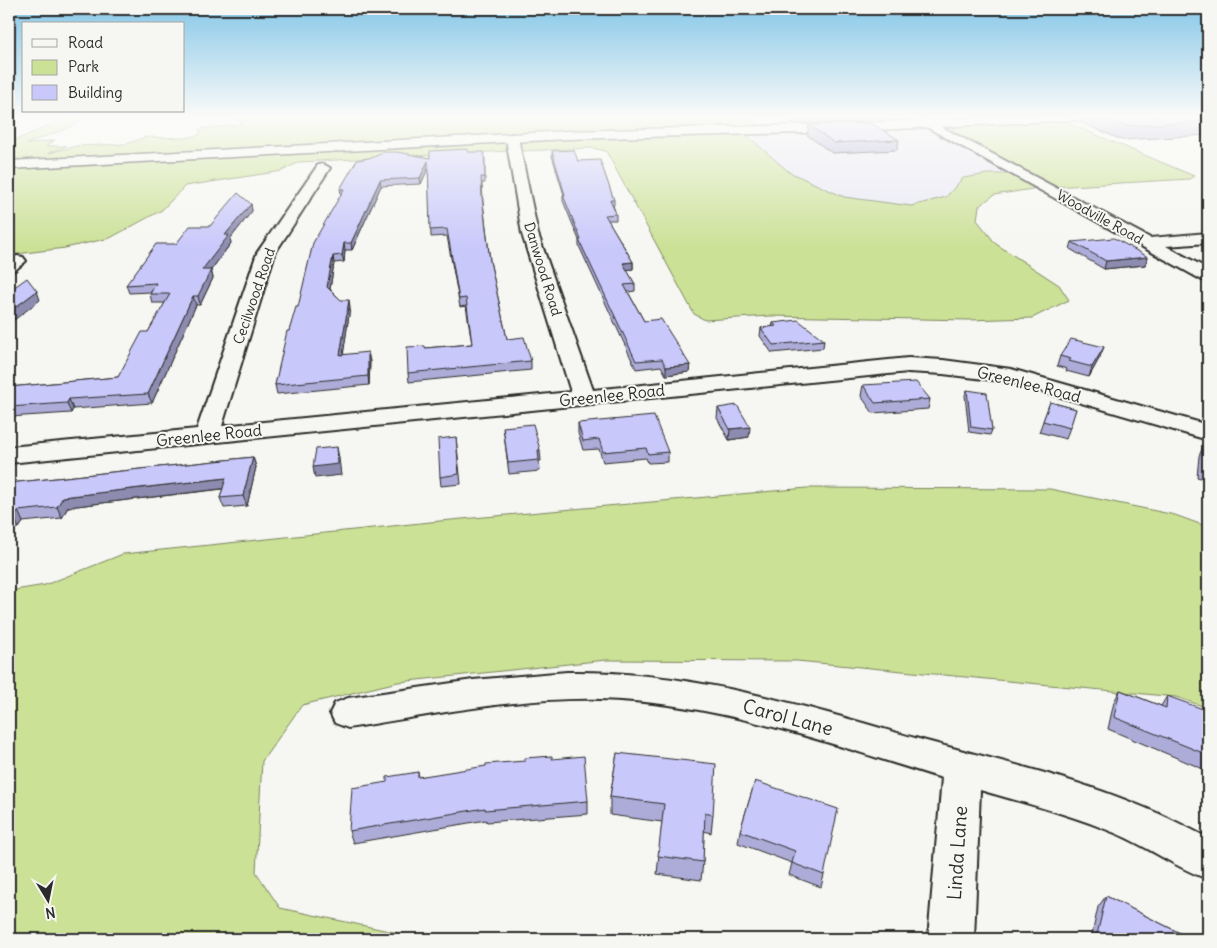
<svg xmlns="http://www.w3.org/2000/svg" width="1217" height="948" font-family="Delius,sans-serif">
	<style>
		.built { fill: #e8e8f5 }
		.green { fill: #cbe196; stroke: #7b8660 }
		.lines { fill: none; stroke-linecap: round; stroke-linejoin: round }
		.minor-casing { stroke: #2b2b2b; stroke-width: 4 }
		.major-casing { stroke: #2b2b2b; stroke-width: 3 }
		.minor { fill: #f6f6f2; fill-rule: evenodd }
		.major { fill: #f6f6f2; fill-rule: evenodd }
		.wall { fill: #adacd8; stroke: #2b2b2b }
		.shaded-wall { fill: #8d8cb0; stroke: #2b2b2b }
		.building { fill: #c9c8fb; stroke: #2b2b2b }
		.labels { text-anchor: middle; stroke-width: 4; stroke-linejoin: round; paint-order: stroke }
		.far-street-label { font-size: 14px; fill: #2b2b2b; stroke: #f6f6f2 }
		.street-label { font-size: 16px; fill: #2b2b2b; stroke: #f6f6f2 }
		.near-street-label { font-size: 19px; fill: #2b2b2b; stroke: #f6f6f2 }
	</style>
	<rect width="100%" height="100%" fill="#f6f6f2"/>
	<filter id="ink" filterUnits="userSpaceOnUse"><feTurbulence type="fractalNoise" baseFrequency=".02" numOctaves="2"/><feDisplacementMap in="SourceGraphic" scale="10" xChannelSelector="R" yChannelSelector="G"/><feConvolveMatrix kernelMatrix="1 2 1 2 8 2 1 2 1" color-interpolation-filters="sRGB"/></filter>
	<g filter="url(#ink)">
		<!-- built -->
		<path class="built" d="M920,127L932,130L1014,174L963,178L947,197L911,206L844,197L788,172L743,132Z"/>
		<!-- green -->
		<path class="green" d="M66,116H85C72,132 44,134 27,144L55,140L46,146H67L49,153L77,146L126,144L146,137L184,138L200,135V129L243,124L235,119L243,116H731L753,121L763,128L38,160L9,159V143L50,125Z
			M1056,119L1068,123L1194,176L1189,179L1053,187L950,132H953L952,128L959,126Z
			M743,132L789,172L844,197L911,206L946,197L963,178L988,174H1014L1039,188L994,195L979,206L977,220L996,244L1059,285L1069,300L1032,318L969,320L770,316L705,320L694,314L606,151L592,148L523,151L521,139Z
			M506,140L509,151L299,162L282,171L185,186L162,210L110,238L65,248L9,255V167Z
			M807,488L1050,489L1175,515L1208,527V708L1176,697L797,661L606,660L398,682L302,705L262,761L256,872L280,908L427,939H9V591L45,585L123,554L440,521Z"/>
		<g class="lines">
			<defs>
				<path id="minor" d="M907,116H921L1150,238L1208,233V243L1166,246L1208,269V281L1202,280Z
					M512,134L518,138L538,234L593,390L908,358L943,360L1011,369L1208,425V440L1009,382L943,374L908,372L9,463V447L197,429L257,253L318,165L323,164L330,168L275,253L222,426L571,392L522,234L506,138Z
					M17,256L23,257L26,261L15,270L9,271V259Z
					M567,672C688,670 800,705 915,738C991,759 1070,776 1143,807C1165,816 1187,827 1208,838V879C1176,868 1147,846 1115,833C1072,815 1025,803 980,790L974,939H928L942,778C830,744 717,702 600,699C515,697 431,715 348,728L335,723L330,713L335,703L348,698L473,680Z"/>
				<path id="major" d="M1011,116H1081L1075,120L838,132L568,139L9,169V161L568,131L838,124Z"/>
			</defs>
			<!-- minor casing -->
			<use href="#minor" class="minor-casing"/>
			<!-- major casing -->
			<use href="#major" class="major-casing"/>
			<!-- minor -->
			<use href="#minor" class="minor"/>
			<!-- major -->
			<use href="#major" class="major"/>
		</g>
		<!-- wall -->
		<path class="wall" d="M782,116H892V119L792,123Z
			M1078,116H1208V135L1122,140L1077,121Z
			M809,125L899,140L897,150L832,153L807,135Z
			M552,151L578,161L614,200V205H613L616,214V220H608L633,262V269H626L635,284V291L628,292L644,321L690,365L689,372L666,375L661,366L636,369L579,246V240L563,201V195H564L552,156Z
			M468,152L485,158V183H482L483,201L490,261L507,339L531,361V370L409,382L408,373L425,348L472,344L466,306L460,307L447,236L431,237L428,168L421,184L381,186L352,250H345L344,262L334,263L330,289L341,300L350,308L343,354L370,361L369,385L277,394L275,385L289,331L341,194L340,189L430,158Z
			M251,204L252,211L230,239L231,243L211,270L213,278L200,305H196L152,403L73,409L71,413L9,417V387L118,377L148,332L165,303H152L150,294L151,292L129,293L126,285L176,244Z
			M1072,242L1148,257L1145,265L1104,269L1070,249Z
			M773,323L824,340L823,348L772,353L760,336L761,328L772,327Z
			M1060,356L1100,357L1089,377L1066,371L1067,369L1057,366Z
			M863,385L930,399L928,409L873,413L861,396Z
			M967,390L992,430L990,435L969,432L965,395Z
			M1050,402L1076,409L1066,439L1039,432Z
			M718,408L749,437L729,440L717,418Z
			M578,423L668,452V462L648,463L646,458L603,462L599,449L583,450L578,433Z
			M503,427L540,450L541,461H539L540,471L509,474Z
			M456,437L461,484L441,486L440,477Z
			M1204,445L1208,446V480L1197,477L1199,456Z
			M253,457L256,467L247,506L224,508L220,498L223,489L68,507L62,518L23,522L19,528L9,529V483Z
			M1120,690L1161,706L1167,696L1201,720L1208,723V771L1108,729L1114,702Z
			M617,753L713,815L711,833L704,831L703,862L701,880L657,874L662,822L610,815V797Z
			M552,759L588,801V814L487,822L486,820L353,843L349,831L387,782L418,772L419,777Z
			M755,781L824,875L821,887L789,875L792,863L738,843L740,831Z
			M1106,896L1192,939H1091L1098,907Z"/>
		<!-- shaded-wall -->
		<path class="shaded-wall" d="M428,161L429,167L421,184L420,178Z
			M380,180L381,186L352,250L351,243Z
			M251,204L252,211L230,239L231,243L211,270L213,278L200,305L198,296L202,270L225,235Z
			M344,243L345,250L344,262L342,255Z
			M333,256L334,263L329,295L327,287Z
			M1148,257L1145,265L1104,269L1106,261Z
			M633,262V269L623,270V263Z
			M37,291L40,300L9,324V312Z
			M193,296L196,305L152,403L148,394Z
			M349,300L350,308L342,363L340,355Z
			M1104,347L1100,357L1089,377L1092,367Z
			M368,352L370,361L369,385L368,376Z
			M690,365L689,372L666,375V367Z
			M10,369L15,378L9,386V371Z
			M69,399L73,409L71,413L67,403Z
			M750,427L749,437L729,440L730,429Z
			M337,447L339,458L341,475L315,478L313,467Z
			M253,457L256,467L247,506L243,496Z
			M226,478L229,488L68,507L62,518L57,507L63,497Z
			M18,511L23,522L19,528L14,518Z"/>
		<!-- building -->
		<path class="building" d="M1100,116H1208V121L1126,126Z
			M871,123L899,140L834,143L809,125Z
			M468,149V152H484L485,177H481L482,197L490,261L507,339L524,337L531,361L408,373L407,347L425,346V348L472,344L466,298L459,299L447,229L430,230L428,161L420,178L380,180L351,243H344L342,255L333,256L327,287L341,300H349L340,355L368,352V376L275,385L287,331H289L296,307H298L313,243L344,189H340L357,160L374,157L384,152H397L430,158V151Z
			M574,150L578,161L600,160L614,200H610L616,214L605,215L633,262L623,263L635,284L624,285L644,321L661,319L690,365L666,367L662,359L636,361L579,240H581L563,195H565L552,151Z
			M238,193L251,204L225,235H229L202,270H211L198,296H193L148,394L69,399L67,403L9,407V387L118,377L142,332H148L170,294H150L156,283L126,285L156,244H176L190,226H210Z
			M1114,238L1148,257L1106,261L1072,242Z
			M27,278L37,291L9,312V291Z
			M798,320L824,340L773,345L761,328L776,326L773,323Z
			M1071,339L1104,347L1092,367L1069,361L1071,359L1060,356Z
			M916,382L930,399L875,403L863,385Z
			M967,390L987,393L992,430L971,427Z
			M1050,402L1076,409L1070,428L1043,421Z
			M737,405L750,427L730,429L718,408Z
			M654,416L668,452L648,454L646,448L603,452L599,439L583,441L578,423Z
			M533,424L540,450H538L539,460L508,463L503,427Z
			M456,437L459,474L440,477L438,439Z
			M1204,445L1208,446V467L1203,466Z
			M337,447L338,464L313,467L316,449Z
			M253,457L243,496L220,498L226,478L63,497L57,507L18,511L14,518H9V483Z
			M1120,690L1166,708L1167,696L1203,709L1201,720L1208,723V755L1114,717Z
			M617,753L716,764L713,815L705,813L703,862L658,856L664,804L610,797Z
			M552,756V759L584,756L588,801L485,810V808L349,831L352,788L387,782V777L418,772V777L486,766V764L525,761V758Z
			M755,781L838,809L824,875L792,863L795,851L740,831Z
			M1106,896L1192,939H1096Z"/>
	</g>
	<!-- sky -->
	<linearGradient id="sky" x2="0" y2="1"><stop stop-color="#84c6e7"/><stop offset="0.47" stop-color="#fbfbf9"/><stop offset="1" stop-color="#fbfbf9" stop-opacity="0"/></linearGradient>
	<rect width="1217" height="248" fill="url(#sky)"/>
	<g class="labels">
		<!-- far-street labels -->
		<g class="far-street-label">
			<text transform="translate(1100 217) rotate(29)" y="5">Woodville Road</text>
			<text transform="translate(543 269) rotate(73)" y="5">Danwood Road</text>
			<text transform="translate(254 296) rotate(-71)" y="5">Cecilwood Road</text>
		</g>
		<!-- street labels -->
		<g class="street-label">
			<text transform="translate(1029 384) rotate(14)" y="6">Greenlee Road</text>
			<text transform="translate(612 395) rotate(-6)" y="6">Greenlee Road</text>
			<text transform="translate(209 435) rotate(-6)" y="6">Greenlee Road</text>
		</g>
		<!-- near-street labels -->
		<g class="near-street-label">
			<text transform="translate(788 717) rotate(15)" y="7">Carol Lane</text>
			<text transform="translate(957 853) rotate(-86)" y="7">Linda Lane</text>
		</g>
	</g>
	<!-- margin -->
	<rect width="1217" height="948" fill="none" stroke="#f6f6f2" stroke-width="30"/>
	<rect x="15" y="15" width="1187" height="918" fill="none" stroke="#2b2b2b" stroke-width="2" filter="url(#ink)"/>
	<!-- legend -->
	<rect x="22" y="22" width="162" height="90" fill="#f6f6f2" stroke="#a5a5a2"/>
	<rect x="32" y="39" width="25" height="8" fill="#f6f6f2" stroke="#a5a5a2"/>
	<text x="68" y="48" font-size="15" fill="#2b2b2b">Road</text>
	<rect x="32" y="60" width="25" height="15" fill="#cbe196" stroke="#a5a5a2"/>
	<text x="68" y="72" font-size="15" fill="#2b2b2b">Park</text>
	<rect x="32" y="85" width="25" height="15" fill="#c9c8fb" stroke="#a5a5a2"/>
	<text x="68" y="98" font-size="15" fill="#2b2b2b">Building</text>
	<!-- north arrow -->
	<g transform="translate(48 900) rotate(170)" stroke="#f6f6f2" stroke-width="4" paint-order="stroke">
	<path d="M0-4L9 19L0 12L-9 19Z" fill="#2b2b2b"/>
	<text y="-8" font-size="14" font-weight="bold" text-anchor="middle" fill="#2b2b2b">N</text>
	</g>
</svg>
